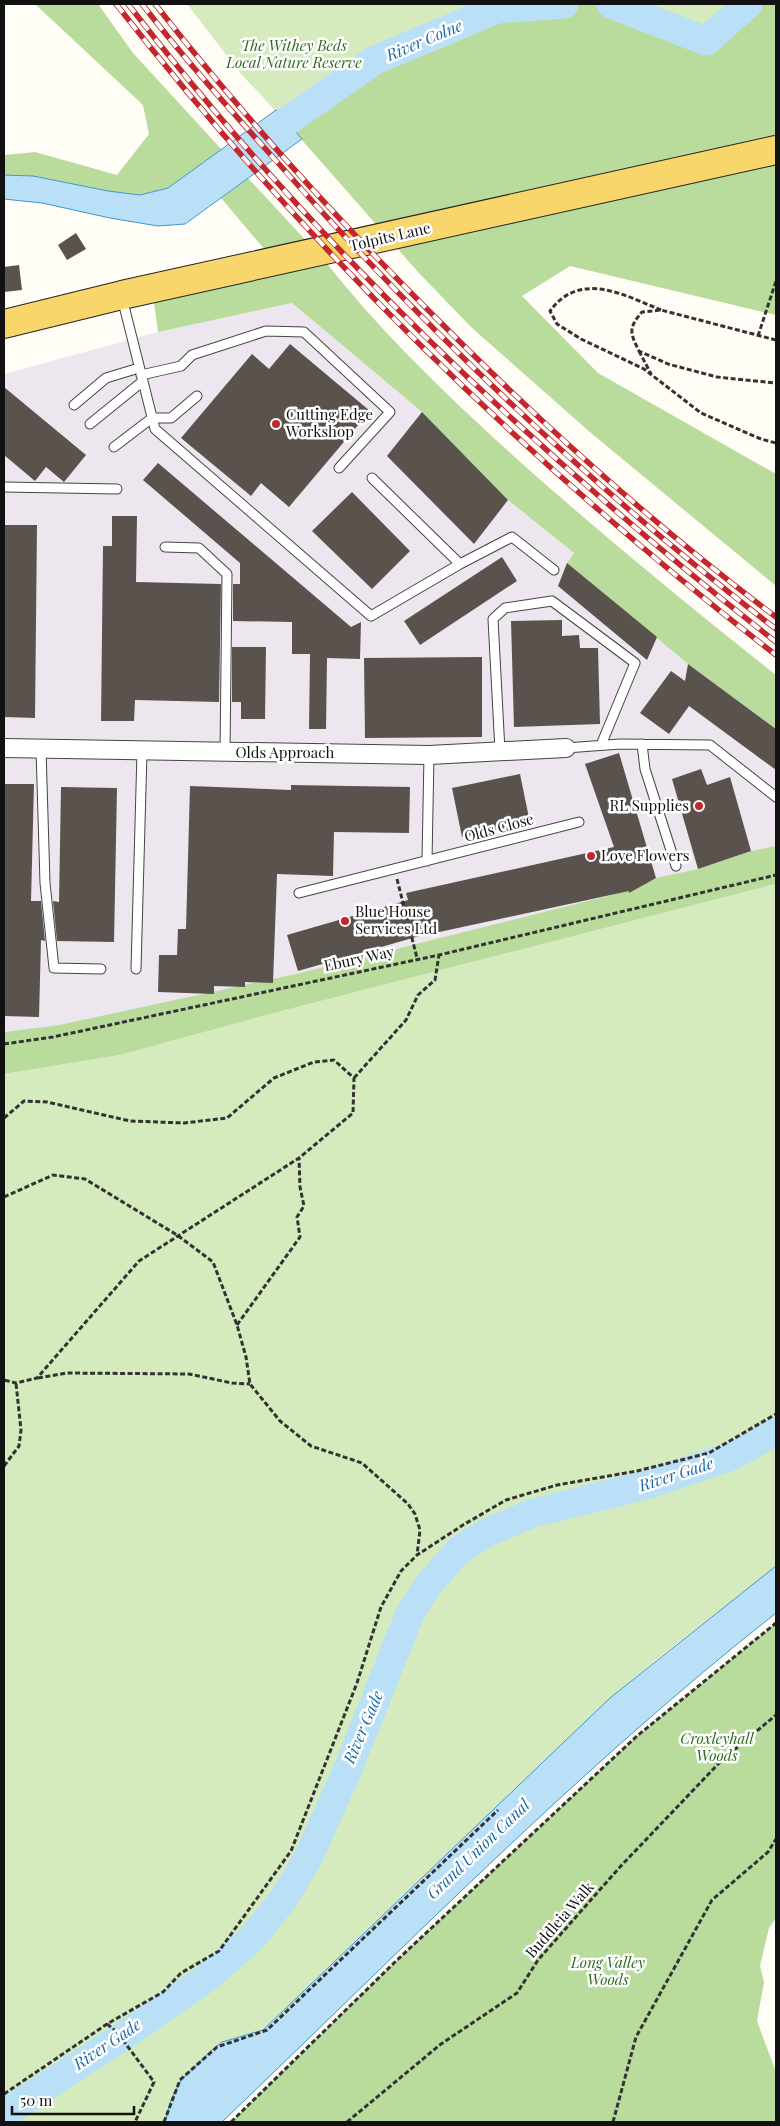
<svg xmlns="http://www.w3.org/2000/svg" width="780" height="2126" font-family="'Playfair Display',serif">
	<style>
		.industrial { fill: #eee6ef }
		.green { fill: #d5ebbd }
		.forest { fill: #b9dc9c }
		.water { fill: #b9e0f7; stroke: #3f96cf }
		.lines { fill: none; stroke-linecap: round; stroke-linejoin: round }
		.river { stroke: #b9e0f7; stroke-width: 29 }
		.building { fill: #5a524d }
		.lane-casing { stroke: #444; stroke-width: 11 }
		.street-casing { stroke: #444; stroke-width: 20 }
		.primary-casing { stroke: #222; stroke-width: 30 }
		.path { stroke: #333; stroke-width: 3; stroke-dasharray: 5 2.5; stroke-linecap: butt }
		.lane { stroke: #fff; stroke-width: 9 }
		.street { stroke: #fff; stroke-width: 18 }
		.primary { stroke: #f9d66b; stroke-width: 28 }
		.rail-casing { stroke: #c4262e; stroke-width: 5.5 }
		.rail { stroke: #fff; stroke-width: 4; stroke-dasharray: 11; stroke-linecap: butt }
		.poi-dot { fill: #c4262e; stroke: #fff; stroke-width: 2 }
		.labels { text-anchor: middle; stroke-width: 5; stroke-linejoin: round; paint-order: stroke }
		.park-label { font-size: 15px; font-style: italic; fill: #2f6b1f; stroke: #fff }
		.street-label { font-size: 15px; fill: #111; stroke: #fff }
		.poi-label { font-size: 15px; fill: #111; stroke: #fff; text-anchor: start }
		.water-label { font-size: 16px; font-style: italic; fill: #1768a6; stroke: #fff }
	</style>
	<rect width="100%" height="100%" fill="#fffdf5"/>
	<!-- industrial -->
	<path class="industrial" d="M292,303L422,412L508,500L574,553L568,563L688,664L776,729V846L751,851L629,893L273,983L59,1025L4,1032V374L158,332Z"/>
	<!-- green -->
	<path class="green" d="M187,4H564L497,9L375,60L286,122L241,74Z
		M611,4H748L706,41Z
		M776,884V1566L656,1660L610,1698L263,2030L221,2042L171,2099L165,2122H4V1074L120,1055L278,1012Z"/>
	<!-- forest -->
	<path class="forest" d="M35,4H98L133,53L222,150L168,188L140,195L108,191L33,176L4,175V155L35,152L117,175L149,134L143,105Z
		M564,4H611L706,41L748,4H776V315L570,266L522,296L598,373L776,474V586L591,433L472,328L418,272L286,122L375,60L497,9Z
		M248,178L311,246L270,256L221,198Z
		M324,260C375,325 435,384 496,440C586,522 680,599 776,675V729L688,664L567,563L574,553L508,500L422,412L292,303L158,332L153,296Z
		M776,846V884L278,1012L120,1055L4,1074V1032L59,1025L296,974L612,895L656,878L698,869L751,851Z
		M776,1623V1918L769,1928L760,1966L764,1982L757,2021L776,2072V2122H231L395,1962L637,1736Z"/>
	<!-- water -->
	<path class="water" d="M276,110L302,139L185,224L158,226L110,218L42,203L4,199V175L33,176L108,191L140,195L168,188Z
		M776,1566V1613C579,1768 403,1949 222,2122H165L171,2100L181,2080L213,2049L222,2042L263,2030L610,1698Z
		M95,2055L14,2122H4V2107Z"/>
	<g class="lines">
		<!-- river -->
		<path class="river" d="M611,4L706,41L748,4
			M273,131L375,60L497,9L564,4
			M4,2114L135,2028L212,1974L253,1937L284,1898L308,1858L347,1771L409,1616L428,1585L459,1550L488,1532L533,1513L646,1485L732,1456L776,1431"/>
	</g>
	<!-- building -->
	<path class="building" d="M76,233L86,249L67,260L58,245Z
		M19,265L22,290L4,292V267Z
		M290,344L370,411L289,507L261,483L251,496L181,438L252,354L269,369Z
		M4,387L86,455L64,482L46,467L35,481L4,455Z
		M422,412L508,500L474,544L387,456Z
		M158,463L351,627L361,622L360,659L327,658L326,729H309L310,654H292V622L233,621V584H240V563L143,480Z
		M352,492L410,551L372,589L312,531Z
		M112,516H137L136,582L221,584L219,702L135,700L134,721H101L103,546H112Z
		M4,525H37L35,718L4,717Z
		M502,557L517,581L420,645L404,621Z
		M567,563L657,637L647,660L558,586Z
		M562,620V636L579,635L580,648H598L600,724L514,727L511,621Z
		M232,647H266L265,719H241V702H232Z
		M482,657V737L365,738L364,658Z
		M688,664L776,729V770L689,706L669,734L640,713L671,671L685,681Z
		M619,753L656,878L629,893V891L416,937L298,971L287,935L408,900L406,893L614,847L585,764Z
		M701,769L707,785L730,777L751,851L698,869L672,779Z
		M520,774L530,823L462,837L452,788Z
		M4,784H34L31,901H41L45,941L41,940L39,1017L4,1016Z
		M291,785L410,787L409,833L334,832L333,876L277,874L273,983L245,982V987L214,986V994L158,992L159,955H177L178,929H186L190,786L291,790Z
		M61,787L117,788L114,942L57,941L53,901L59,902Z"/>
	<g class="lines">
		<defs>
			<path id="lane" d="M122,298L155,429L371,616L460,564L372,478
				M141,375L181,366L192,355L266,331L304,332L390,412L339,468
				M74,405L106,378L139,368
				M90,424L143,381
				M114,447L152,418H171L197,396
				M4,487L117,489
				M165,547L199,548L227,574L225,753
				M460,564L512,537L554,570
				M642,744L645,769L676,866
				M566,748L620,744L710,745L776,797
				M41,749L45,883L54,968L101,969
				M500,751L493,619L505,608L552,601L635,663L601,745
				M427,861L429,755
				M299,893L579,822
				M136,969L142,752"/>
			<path id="street" d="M4,748L429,755L566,748"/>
			<path id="primary" d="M4,324L122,295L776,150"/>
		</defs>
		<!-- lane casing -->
		<use href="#lane" class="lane-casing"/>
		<!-- street casing -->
		<use href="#street" class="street-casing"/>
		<!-- primary casing -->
		<use href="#primary" class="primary-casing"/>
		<!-- path -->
		<path class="path" d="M661,310C624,295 580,270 550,311L557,324L581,339L644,369L701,413L761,439L776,443
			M758,336L776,281
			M776,340L661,310L642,312C628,328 630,333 639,351L668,364L717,377L776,383
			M639,351L651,374
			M397,879L417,958
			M4,1044L53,1037L439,955L776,875
			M354,1078L406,1020L418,995L435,980L439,955
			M4,1118L24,1101L47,1102L130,1121L184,1123L227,1118L274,1078L314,1062L334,1060L354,1078L353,1113L299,1158L139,1261L37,1378L16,1383L4,1380
			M4,1197L53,1175L85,1179L177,1235L213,1262L237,1325L246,1357L250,1384L280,1421L311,1446L362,1463L408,1504L415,1514L420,1530L417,1555
			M237,1325L300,1237L297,1217L304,1206L300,1187L299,1158
			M38,1378L67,1373L189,1374L232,1383L250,1384
			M4,1466L19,1446L21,1430L16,1383
			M107,2024L117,2032L154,2082L135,2122
			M4,2094L107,2024L163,1992L181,1973L219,1951L291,1851L357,1683L381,1607L401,1571L417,1555L463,1525L506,1500L557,1485L637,1471L709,1453L776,1414
			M164,2122L180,2080L217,2047L267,2030L498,1810
			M231,2122L395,1962L637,1736L776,1623
			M347,2122L441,2044L517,1993L538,1960L619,1868L721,1761L776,1715
			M613,2122L636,2037L712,1900L768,1852L776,1839"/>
		<!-- lane -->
		<use href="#lane" class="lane"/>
		<!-- street -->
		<use href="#street" class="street"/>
		<!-- primary -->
		<use href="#primary" class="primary"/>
		<defs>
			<path id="rail" d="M116,4C307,248 531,466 776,655
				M128,4C313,244 537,455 776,642
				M142,4C182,56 226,105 270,154C423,328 592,488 776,629
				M155,4C239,111 331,213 427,309C536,419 652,524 776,617"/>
		</defs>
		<!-- rail casing -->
		<use href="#rail" class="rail-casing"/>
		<!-- rail -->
		<use href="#rail" class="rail"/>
	</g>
	<!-- markers -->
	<g class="poi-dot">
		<circle cx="276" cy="424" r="5"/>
		<circle cx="699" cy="806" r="5"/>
		<circle cx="591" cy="856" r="5"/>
		<circle cx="345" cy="921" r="5"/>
	</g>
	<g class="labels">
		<!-- park labels -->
		<g class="park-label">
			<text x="294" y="51">The Withey Beds<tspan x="294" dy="17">Local Nature Reserve</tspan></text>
			<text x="717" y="1744">Croxleyhall<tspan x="717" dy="17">Woods</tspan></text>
			<text x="608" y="1968">Long Valley<tspan x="608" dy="17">Woods</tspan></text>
		</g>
		<!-- street labels -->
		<g class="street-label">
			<text transform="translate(390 237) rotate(-13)" y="5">Tolpits Lane</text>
			<text x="285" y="758">Olds Approach</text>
			<text transform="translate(499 828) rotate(-15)" y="5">Olds Close</text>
			<text transform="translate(359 959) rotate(-12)" y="5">Ebury Way</text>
			<text transform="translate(560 1920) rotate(-49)" y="5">Buddleia Walk</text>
		</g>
		<!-- poi labels -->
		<g class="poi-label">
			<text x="286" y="420">Cutting Edge<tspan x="286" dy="17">Workshop</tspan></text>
			<text x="689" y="811" text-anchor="end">RL Supplies</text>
			<text x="601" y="861">Love Flowers</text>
			<text x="355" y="917">Blue House<tspan x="355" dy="17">Services Ltd</tspan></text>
		</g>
		<!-- water labels -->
		<g class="water-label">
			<text transform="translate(424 40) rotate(-23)" y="6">River Colne</text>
			<text transform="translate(676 1474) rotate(-18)" y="6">River Gade</text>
			<text transform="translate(363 1727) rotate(-67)" y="6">River Gade</text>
			<text transform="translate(478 1849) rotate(-44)" y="6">Grand Union Canal</text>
			<text transform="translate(107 2044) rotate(-34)" y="6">River Gade</text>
		</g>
	</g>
	<!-- border -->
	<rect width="780" height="2126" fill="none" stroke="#111111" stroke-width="10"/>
	<!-- scale -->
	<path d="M12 2106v8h122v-8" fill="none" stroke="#111111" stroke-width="2.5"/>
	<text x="20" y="2106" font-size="15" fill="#111111" stroke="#ffffff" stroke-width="4" paint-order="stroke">50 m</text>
</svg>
